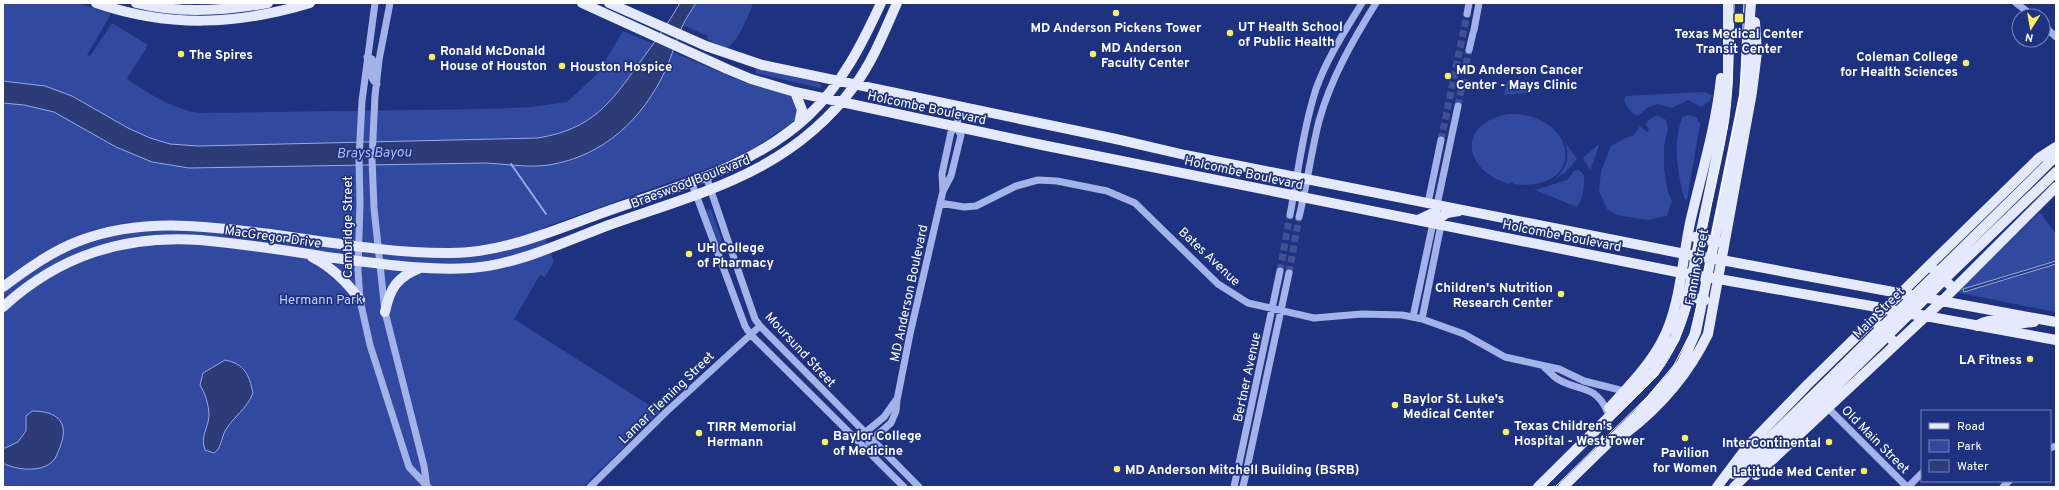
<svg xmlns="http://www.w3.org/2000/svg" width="2059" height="490" font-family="Overpass,sans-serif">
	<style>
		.green { fill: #31499f }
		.water { fill: #2d3c76; stroke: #96a9ea }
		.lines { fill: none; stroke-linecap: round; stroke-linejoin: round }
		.stream { stroke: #96a9ea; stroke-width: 2 }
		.minor-tunnel { stroke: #405193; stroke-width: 7; stroke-dasharray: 7 3.5; stroke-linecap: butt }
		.minor { stroke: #a3b2e9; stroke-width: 7 }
		.major { stroke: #e5e9fe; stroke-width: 10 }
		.tram { stroke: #fff; stroke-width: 1 }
		.major-bridge { stroke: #e5e9fe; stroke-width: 10 }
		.poi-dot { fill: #f8ef62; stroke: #1e3280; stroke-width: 1.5 }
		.labels { text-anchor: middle; stroke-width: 3.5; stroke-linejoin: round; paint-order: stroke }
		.poi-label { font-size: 13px; font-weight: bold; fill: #fff; stroke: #1e3280; text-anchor: start }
		.street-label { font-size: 13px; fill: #fff; stroke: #1e3280 }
		.park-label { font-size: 13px; fill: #c7d1f7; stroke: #1e3280 }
		.water-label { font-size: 14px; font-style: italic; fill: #aebdf0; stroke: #1e3280 }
	</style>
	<rect width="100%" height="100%" fill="#1e3280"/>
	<!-- green -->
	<path class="green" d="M3,3H78L111,14L87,55L90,56L112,23L148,45L127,79C152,95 170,108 199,113L486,109L531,107L567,102L597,74L623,31L746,83L791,96L798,107L796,118L790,124L754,148L726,162L542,228L554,262L545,277L540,275L514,319L660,412L583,487H3Z
		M696,3H753C748,17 739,40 726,49L707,39L708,36L683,25Z
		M756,68L817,82L822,86L820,88L755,73Z
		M1507,81L1535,89L1526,93L1504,95Z
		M1704,92L1712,95L1709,101L1701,107L1688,100L1672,108L1658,104L1648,107L1638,116C1630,113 1626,106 1624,99L1626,96Z
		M1508,114C1577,111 1590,193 1513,184L1514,183L1510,182V184C1464,172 1455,124 1508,114Z
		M1657,115L1666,120L1668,129L1664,146V168L1668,192L1672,201L1667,216L1647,220L1617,215L1607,209L1599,191L1601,171L1611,146L1625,138L1633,136L1640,126L1647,132L1649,129L1645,124L1650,119Z
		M1688,115L1696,117L1700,124L1687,200L1684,198C1677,170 1673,145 1682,117Z
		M1565,142L1577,159L1566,172L1555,179C1567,168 1570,157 1565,142Z
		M1598,145L1599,146L1590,170L1583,158Z
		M1579,170L1584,175C1584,185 1584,198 1577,207L1535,190L1567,180L1574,171Z
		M711,209L726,252L722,253L706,210Z
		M2040,212L2056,234V312L1960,293L1958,292Z"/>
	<!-- water -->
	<path class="water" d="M680,3H696C691,11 686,18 682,27C676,41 672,55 666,69C643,119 604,156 549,165C528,168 506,164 485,163L189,168L152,162L116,147L54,112L24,105L3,103V81L45,86L72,96L128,128L150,138L170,144L198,146L538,138C592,129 610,104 640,62C654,43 668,24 680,3Z
		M2056,261V264L1964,292L1963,289Z
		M225,360C245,364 249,375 253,393C247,409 233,417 225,431C221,439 221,449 214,453L205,450C200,436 208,429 209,416C209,405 205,393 200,385L203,373Z
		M32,411C57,411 70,422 60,447C58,452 56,458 53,461C42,473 15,470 3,463V449L18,442L26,431V416Z"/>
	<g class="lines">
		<!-- stream -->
		<path class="stream" d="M511,164L546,214"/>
		<!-- minor-tunnel -->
		<path class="minor-tunnel" d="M1458,106L1469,50
			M1441,140L1467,14
			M1280,271L1290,215
			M1289,273L1299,217"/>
		<!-- minor -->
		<path class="minor" d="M375,3L362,101L359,159L360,203L358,270L360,300L370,345L409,467L428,487
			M390,3L379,60L375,96L372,159L374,208L385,312L424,466L427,487
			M2016,3L2033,16
			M1467,14L1469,3
			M2043,25L2056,37
			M1474,30L1479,3
			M1469,50L1473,33
			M367,57L372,59C373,69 368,78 377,84
			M706,176L739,273L755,319L760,326L919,487
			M691,181L745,326L750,334L904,487
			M943,191L951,176L961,135L956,127
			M940,203L964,207L976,206L1016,186L1038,180L1057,181L1107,191L1135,203L1218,284L1248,303L1314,318L1362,314L1402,315L1422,319L1464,334L1505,357L1559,369L1584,381L1624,391
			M1428,203L1441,140
			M1437,205L1458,106
			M1290,215C1298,173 1303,130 1316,89C1327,58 1345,31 1362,3
			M1299,217C1307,185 1311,153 1319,121C1331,78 1353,40 1376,3
			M1413,317L1433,223
			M1422,319L1441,225
			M1544,367C1548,370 1552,375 1556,378C1577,392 1595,383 1607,411
			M1828,408L1907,487
			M862,435L884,417L896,400
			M869,442L891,423L896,411L897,400L910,334L943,191L942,174L951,132L956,127L961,107
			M2050,448L2056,446
			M590,487L666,412L760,326
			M1234,487L1280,271
			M1243,487L1289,273
			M1908,487L1922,473
			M2003,487L2009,481"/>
		<!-- major -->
		<path class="major" d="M96,3C169,28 237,25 310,3
			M136,3C180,14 224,11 268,3
			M582,3L727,69L751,79L795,92L1042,145L1687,274
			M609,3L706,46L762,65L1116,139L1185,155L1690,255
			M1728,3V72
			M795,92L802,110L799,123
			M1418,220L1435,212L1437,205
			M1433,223L1447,213L1459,211
			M312,257C332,267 347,282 360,300
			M1716,259L1904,294
			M1713,278L1888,309
			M3,287C26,270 52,251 79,241C141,217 206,226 270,234C328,242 388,253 447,253C502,254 554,230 605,212C675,187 753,168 809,115C842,84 862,44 881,3
			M1936,300L2056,322
			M3,307C60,255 124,235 200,240C242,244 285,250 327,257C374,263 423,271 471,268C517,265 566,241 609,225C705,191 791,172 855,85C873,61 885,30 897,3
			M385,312C390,288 397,277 420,268
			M1920,315L2056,340
			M1977,326C1990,316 2003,323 2018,323C2023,324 2029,322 2034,322
			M1609,408C1628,387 1649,366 1662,341C1680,308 1682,261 1690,223C1701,175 1716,127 1721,78
			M1626,433C1660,407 1689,373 1708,334L1752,92L1757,52L1755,22
			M1733,474L2056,156
			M1756,475L1942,301L2056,187
			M1538,487L1654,372L1675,338L1685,308L1723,126L1728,78
			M1563,487L1638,414L1672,376L1682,363L1696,332L1744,95L1751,3
			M1717,487L1747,447L1808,384L2039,158L2056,147
			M1734,487L1953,271L2056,172"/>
		<!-- tram -->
		<path class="tram" d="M1702,283L1740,97L1744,3
			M1545,487L1657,376C1692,329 1695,287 1706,231C1713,194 1723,156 1729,118C1734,80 1733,41 1734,3
			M1555,487L1648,396L1674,365L1690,334L1699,297"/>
		<!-- major-bridge -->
		<path class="major-bridge" d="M1695,237L1719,242
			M1690,255L1716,259
			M1933,269L1950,285
			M1687,274L1711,278
			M1905,294L1934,299
			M1684,296L1705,300
			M1889,310L1917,315
			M1878,325L1892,340"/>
	</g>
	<!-- markers -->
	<g class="poi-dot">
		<circle cx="1116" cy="13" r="4"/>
		<rect x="1734" y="13" width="10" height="10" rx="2"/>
		<circle cx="1230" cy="33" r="4"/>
		<circle cx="181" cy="54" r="4"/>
		<circle cx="1093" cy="54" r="4"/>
		<circle cx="432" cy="57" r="4"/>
		<circle cx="1966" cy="63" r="4"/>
		<circle cx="562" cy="66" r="4"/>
		<circle cx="1448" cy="76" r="4"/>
		<circle cx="689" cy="254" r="4"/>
		<circle cx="1561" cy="294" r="4"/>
		<circle cx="2030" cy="359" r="4"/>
		<circle cx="1395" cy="405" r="4"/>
		<circle cx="1506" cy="432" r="4"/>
		<circle cx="699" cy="433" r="4"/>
		<circle cx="1685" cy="438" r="4"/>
		<circle cx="825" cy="442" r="4"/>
		<circle cx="1829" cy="442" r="4"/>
		<circle cx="1117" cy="469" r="4"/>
		<circle cx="1864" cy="471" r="4"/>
	</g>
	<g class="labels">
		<!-- poi labels -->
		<g class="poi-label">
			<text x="1238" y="31">UT Health School<tspan x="1238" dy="15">of Public Health</tspan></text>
			<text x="1116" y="32" text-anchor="middle">MD Anderson Pickens Tower</text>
			<text x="1739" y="38" text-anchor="middle">Texas Medical Center<tspan x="1739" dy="15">Transit Center</tspan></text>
			<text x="1101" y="52">MD Anderson<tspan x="1101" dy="15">Faculty Center</tspan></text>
			<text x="440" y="55">Ronald McDonald<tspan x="440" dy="15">House of Houston</tspan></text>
			<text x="189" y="59">The Spires</text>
			<text x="1958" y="61" text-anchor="end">Coleman College<tspan x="1958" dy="15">for Health Sciences</tspan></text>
			<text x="570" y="71">Houston Hospice</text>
			<text x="1456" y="74">MD Anderson Cancer<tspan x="1456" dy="15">Center - Mays Clinic</tspan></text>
			<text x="697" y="252">UH College<tspan x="697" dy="15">of Pharmacy</tspan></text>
			<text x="1553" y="292" text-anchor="end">Children's Nutrition<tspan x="1553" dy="15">Research Center</tspan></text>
			<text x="2022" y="364" text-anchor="end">LA Fitness</text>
			<text x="1403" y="403">Baylor St. Luke's<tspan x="1403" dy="15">Medical Center</tspan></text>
			<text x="1514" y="430">Texas Children's<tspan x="1514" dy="15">Hospital - West Tower</tspan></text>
			<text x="707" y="431">TIRR Memorial<tspan x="707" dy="15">Hermann</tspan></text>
			<text x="833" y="440">Baylor College<tspan x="833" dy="15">of Medicine</tspan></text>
			<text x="1821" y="447" text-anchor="end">InterContinental</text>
			<text x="1685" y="457" text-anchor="middle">Pavilion<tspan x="1685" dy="15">for Women</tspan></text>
			<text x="1125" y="474">MD Anderson Mitchell Building (BSRB)</text>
			<text x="1856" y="476" text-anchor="end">Latitude Med Center</text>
		</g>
		<!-- street labels -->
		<g class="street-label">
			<text transform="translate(927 107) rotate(12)" y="5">Holcombe Boulevard</text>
			<text transform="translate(1244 172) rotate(12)" y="5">Holcombe Boulevard</text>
			<text transform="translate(690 181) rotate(-21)" y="5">Braeswood Boulevard</text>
			<text transform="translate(347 227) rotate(-90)" y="5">Cambridge Street</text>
			<text transform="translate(1562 235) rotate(11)" y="5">Holcombe Boulevard</text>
			<text transform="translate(273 236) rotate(8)" y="5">MacGregor Drive</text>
			<text transform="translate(1210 256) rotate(43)" y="5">Bates Avenue</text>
			<text transform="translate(1696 267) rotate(-79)" y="5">Fannin Street</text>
			<text transform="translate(908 293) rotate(-78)" y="5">MD Anderson Boulevard</text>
			<text transform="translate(1878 312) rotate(-45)" y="5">Main Street</text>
			<text transform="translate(801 349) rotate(47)" y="5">Moursund Street</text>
			<text transform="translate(1246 377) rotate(-78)" y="5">Bertner Avenue</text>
			<text transform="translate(666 397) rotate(-44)" y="5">Lamar Fleming Street</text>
			<text transform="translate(1876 439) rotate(45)" y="5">Old Main Street</text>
		</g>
		<!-- park labels -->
		<g class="park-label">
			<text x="321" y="304">Hermann Park</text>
		</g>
		<!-- water labels -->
		<g class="water-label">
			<text transform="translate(374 152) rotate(-1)" y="5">Brays Bayou</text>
		</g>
	</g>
	<!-- border -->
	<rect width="2059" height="490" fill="none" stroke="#ffffff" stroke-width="8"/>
	<!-- legend -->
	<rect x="1921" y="410" width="130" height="72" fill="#1e3280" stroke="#7884b3"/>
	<rect x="1929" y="423" width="20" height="6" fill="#e5e9fe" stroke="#7884b3"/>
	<text x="1957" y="430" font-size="12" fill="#ffffff">Road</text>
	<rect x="1929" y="440" width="20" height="12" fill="#31499f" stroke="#7884b3"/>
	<text x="1957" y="450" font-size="12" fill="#ffffff">Park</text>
	<rect x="1929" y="460" width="20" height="12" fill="#2d3c76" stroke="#7884b3"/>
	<text x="1957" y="470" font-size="12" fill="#ffffff">Water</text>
	<!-- north arrow -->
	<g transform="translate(2031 28) rotate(191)"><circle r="19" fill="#1e3280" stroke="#7884b3"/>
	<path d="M0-3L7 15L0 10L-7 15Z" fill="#f8ef62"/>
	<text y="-6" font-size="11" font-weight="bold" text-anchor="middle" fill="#ffffff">N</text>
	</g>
</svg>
